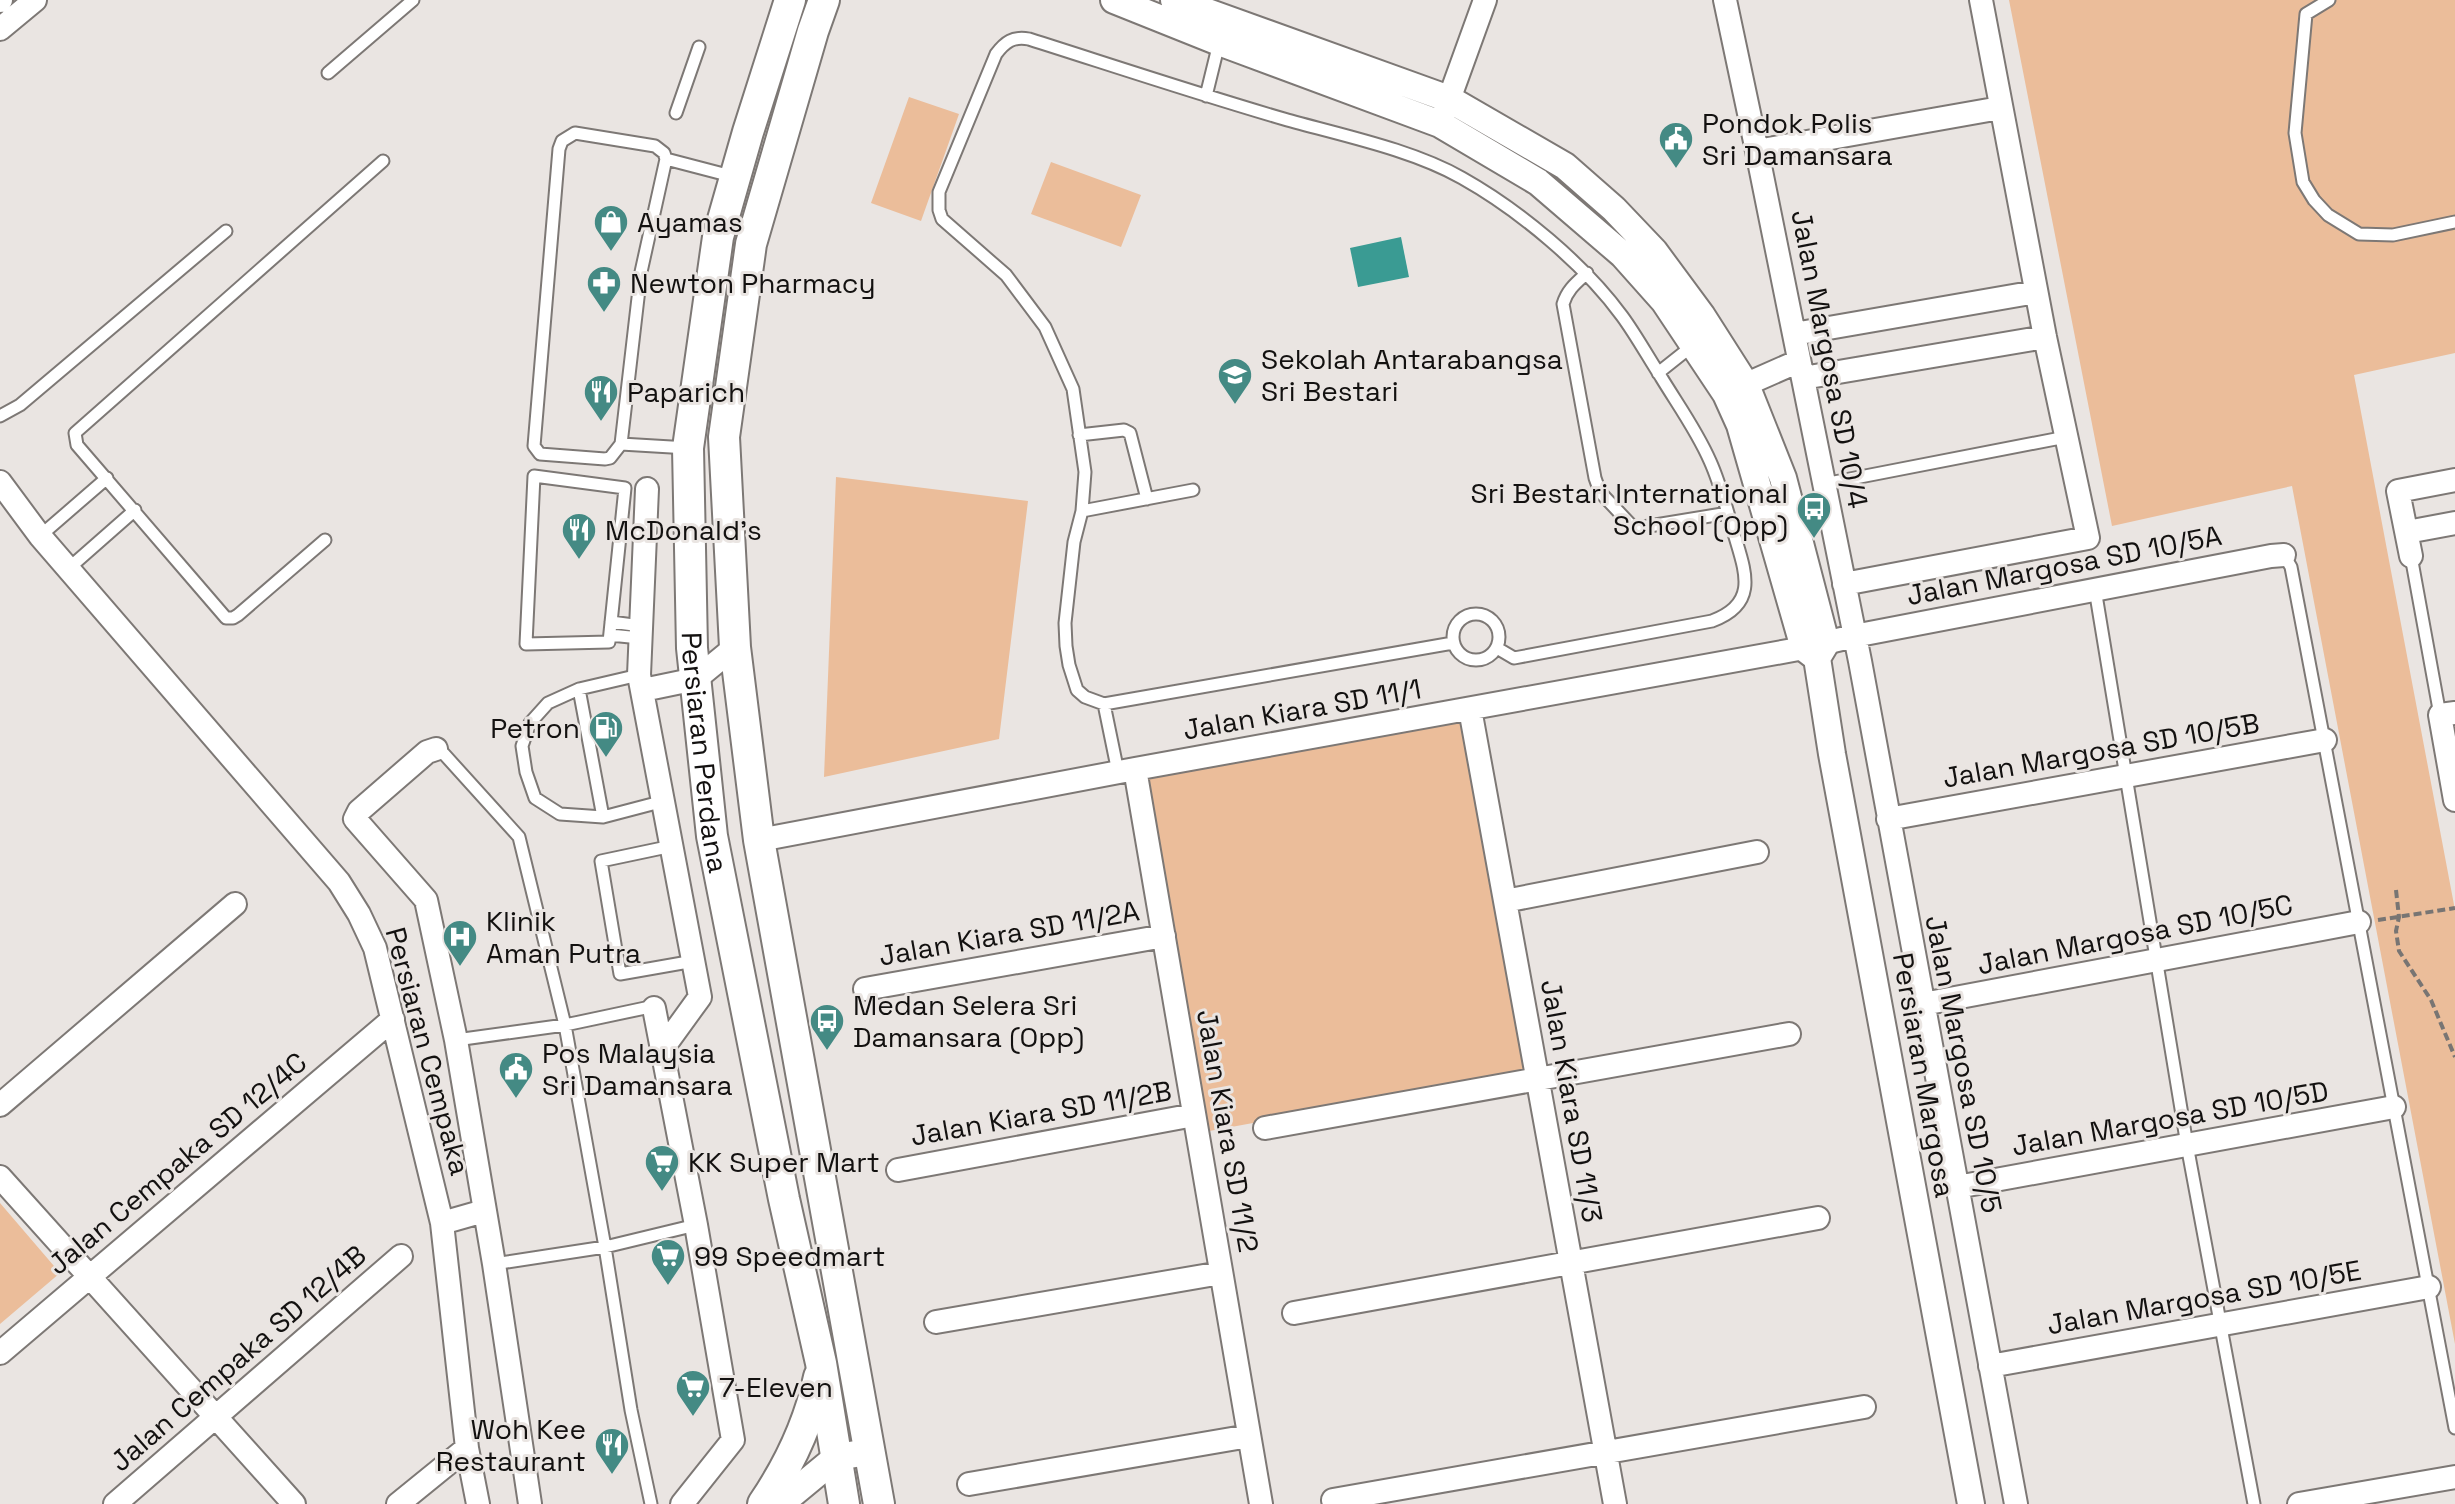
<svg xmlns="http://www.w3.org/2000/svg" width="2455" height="1504" font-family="'Space Grotesk',sans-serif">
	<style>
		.green { fill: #ebbd9a }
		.water { fill: #3a9b93 }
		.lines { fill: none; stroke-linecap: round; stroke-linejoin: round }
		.service-casing { stroke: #7d7875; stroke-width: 15 }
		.minor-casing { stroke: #7d7875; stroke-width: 26 }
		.tertiary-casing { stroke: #7d7875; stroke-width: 30 }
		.secondary-casing { stroke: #7d7875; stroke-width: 34 }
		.path { stroke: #787573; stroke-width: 4; stroke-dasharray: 8 4; stroke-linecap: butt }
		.service { stroke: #fff; stroke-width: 11 }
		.minor { stroke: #fff; stroke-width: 22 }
		.tertiary { stroke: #fff; stroke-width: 26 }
		.secondary { stroke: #fff; stroke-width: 30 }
		.labels { text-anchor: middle; stroke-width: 6; stroke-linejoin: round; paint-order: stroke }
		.poi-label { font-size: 28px; fill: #131110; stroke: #eae5e2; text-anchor: start }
		.street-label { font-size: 28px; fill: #131110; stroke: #eae5e2 }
	</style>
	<rect width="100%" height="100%" fill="#eae5e2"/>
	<!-- green -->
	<path class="green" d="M2009,0H2455V353L2354,375L2455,910V1344L2292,486L2112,526Z
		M909,97L959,114L921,221L871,203Z
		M1051,162L1141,195L1121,247L1031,214Z
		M836,477L1028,501L999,739L824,777Z
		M1466,717L1528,1073L1204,1132L1142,776Z
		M0,1203L60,1273L0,1324Z"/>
	<!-- water -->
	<path class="water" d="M1401,237L1409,277L1358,287L1350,248Z"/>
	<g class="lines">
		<defs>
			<path id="service" d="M2329,0L2306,14L2295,133L2303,182L2314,200L2328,215L2359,234L2393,235L2455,222
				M328,73L413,0
				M1206,96L1219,43
				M676,113L699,47
				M666,159L641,272L621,444L610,458L605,459L540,454L534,446L559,149L562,141L575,133L655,146L664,153L666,159L735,177
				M1587,273C1576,283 1567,290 1563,304L1595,478L1600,492L1631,525L1637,528L1728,513
				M1658,373L1692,346
				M0,416L20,405L226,231
				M1079,435L1124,430L1130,433L1147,499
				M621,444L688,448
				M534,476L625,488L609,642L526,644Z
				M1824,484L2066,437
				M1082,511L1193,490
				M40,536L107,478
				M325,540L238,615L233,618H226L77,445L75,433L383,161
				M2284,555L2291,567L2455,1428
				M2411,556L2440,715
				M68,569L135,510
				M2095,589L2187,1145L2254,1504
				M1453 637a23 23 0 1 1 46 0a23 23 0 1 1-46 0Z
				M611,622L641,626
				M610,635L640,638
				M1453,643L1104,704L1085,697L1077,690L1069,665L1066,646L1065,623L1074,542L1082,511L1085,472L1073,389L1045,327L1006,275L942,219L939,210V192L996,54C1005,42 1013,36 1029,39C1114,66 1198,94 1284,119C1340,135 1411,149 1462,178C1519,210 1584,264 1622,316C1636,335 1648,357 1661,377C1678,405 1697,431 1710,461C1720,483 1726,507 1733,530C1744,569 1761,603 1712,621L1514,658L1497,648
				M639,675L579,689L548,703L530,723L522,746L526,772L535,798L560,814L603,817L664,801
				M579,689L603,817
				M1104,704L1118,772
				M436,749L444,754L519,837L565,1025L605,1247L631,1410L651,1504
				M672,846L601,861L620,974L694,961
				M456,1040L565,1025L650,1007L654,1008
				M494,1264L605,1247L696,1225"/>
			<path id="minor" d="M1725,0L1757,151L1860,661L2016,1504
				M0,1L1,0
				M0,29L35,0
				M1443,116L1485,0
				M1757,151L2000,108
				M1794,334L2036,292
				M1803,378L2045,337
				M1731,391L1799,361
				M0,482L40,536L339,882L359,914L375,948L442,1223L467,1448L478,1504
				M647,489L639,675L700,997L663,1048
				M2407,532L2455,523
				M2411,556L2398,491L2455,480
				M1844,584L2088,538L2045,337L1981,0
				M643,690L696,679L735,647
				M1470,709L1615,1504
				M2455,713L2440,715L2455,800
				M436,749L427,752L359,811L355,819L426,900L456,1040L494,1264L530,1504
				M1135,769L1261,1504
				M1888,819L2325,740
				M759,840L1135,769L1804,648L1854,636L2271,556L2284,555
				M1505,901L1757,852
				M865,989L1164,936
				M1923,1004L2359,922
				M654,1008L696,1225L733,1440L682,1504
				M0,1105L235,904
				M1265,1128L1789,1034
				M898,1170L1194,1115
				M0,1177L294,1504
				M1957,1187L2394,1107
				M442,1223L484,1211
				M1294,1313L1818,1218
				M936,1322L1221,1273
				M0,1353L393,1019
				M1990,1366L2429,1287
				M969,1484L1249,1436
				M1333,1500L1864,1407
				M115,1504L401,1256
				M398,1504L467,1448
				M2299,1504L2455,1477"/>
			<path id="tertiary" d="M1114,0L1219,42L1440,124L1538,182L1623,255L1664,301L1726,394L1740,425L1804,648L1817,658L1832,754L1971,1504
				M1174,0L1449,99L1565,166L1614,209L1654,251L1702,316L1746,385L1783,478L1826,643L1817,658
				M780,1504L837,1457L868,1452"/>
			<g id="secondary">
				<path id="s1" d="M790,0L748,132L718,237L688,448L692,648L712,836L784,1199L821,1363L844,1504"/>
				<path d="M824,0L813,31L751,244L724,437L735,647L759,840L879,1504"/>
				<path d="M763,1504C790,1464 809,1424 819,1377"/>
			</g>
		</defs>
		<!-- service casing -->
		<use href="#service" class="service-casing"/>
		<!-- minor casing -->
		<use href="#minor" class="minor-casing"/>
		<!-- tertiary casing -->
		<use href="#tertiary" class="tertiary-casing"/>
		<!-- secondary casing -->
		<use href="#secondary" class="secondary-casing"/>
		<!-- path -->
		<path class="path" d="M2396,890L2399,917L2396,931L2399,951L2431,1000L2455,1057
			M2378,920L2455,908"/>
		<!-- service -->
		<use href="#service" class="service"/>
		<!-- minor -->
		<use href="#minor" class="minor"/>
		<!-- tertiary -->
		<use href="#tertiary" class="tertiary"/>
		<!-- secondary -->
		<use href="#secondary" class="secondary"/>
	</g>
	<!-- icons -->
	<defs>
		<symbol id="civic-pin" viewBox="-11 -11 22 30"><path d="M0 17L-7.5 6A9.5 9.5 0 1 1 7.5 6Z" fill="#448a84" stroke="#eae5e2"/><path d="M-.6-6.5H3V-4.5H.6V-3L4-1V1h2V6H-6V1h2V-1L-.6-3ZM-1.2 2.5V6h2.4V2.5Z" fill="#fff"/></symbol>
		<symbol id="shop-pin" viewBox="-11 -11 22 30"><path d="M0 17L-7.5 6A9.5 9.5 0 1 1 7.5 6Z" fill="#448a84" stroke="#eae5e2"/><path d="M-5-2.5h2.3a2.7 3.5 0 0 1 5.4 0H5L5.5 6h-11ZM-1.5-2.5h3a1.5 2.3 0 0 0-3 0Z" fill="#fff"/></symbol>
		<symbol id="pharmacy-pin" viewBox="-11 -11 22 30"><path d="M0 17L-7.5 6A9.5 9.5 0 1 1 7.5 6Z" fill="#448a84" stroke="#eae5e2"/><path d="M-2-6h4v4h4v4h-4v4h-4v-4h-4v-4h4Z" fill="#fff"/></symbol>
		<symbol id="school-pin" viewBox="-11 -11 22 30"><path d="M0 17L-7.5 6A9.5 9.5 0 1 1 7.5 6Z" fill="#448a84" stroke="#eae5e2"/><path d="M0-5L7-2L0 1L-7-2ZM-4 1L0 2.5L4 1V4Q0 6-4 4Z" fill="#fff"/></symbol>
		<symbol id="restaurant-pin" viewBox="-11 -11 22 30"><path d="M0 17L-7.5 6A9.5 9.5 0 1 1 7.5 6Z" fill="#448a84" stroke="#eae5e2"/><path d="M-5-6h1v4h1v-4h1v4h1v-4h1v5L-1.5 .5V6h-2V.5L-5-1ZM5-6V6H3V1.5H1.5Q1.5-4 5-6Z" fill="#fff"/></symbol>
		<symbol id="bus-pin" viewBox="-11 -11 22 30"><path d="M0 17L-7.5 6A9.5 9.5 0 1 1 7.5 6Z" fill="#448a84" stroke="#eae5e2"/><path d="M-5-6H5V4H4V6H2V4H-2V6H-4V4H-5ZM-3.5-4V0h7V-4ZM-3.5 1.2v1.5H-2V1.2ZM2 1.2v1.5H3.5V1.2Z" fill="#fff"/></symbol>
		<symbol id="fuel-pin" viewBox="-11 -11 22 30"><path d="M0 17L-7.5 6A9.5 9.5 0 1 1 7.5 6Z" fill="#448a84" stroke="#eae5e2"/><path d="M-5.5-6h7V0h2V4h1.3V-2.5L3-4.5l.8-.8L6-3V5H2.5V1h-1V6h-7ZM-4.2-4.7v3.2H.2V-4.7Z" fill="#fff"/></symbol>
		<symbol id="hospital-pin" viewBox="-11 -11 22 30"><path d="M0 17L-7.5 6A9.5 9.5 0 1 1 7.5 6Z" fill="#448a84" stroke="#eae5e2"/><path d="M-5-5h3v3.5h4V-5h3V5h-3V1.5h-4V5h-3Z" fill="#fff"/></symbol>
		<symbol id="supermarket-pin" viewBox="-11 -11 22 30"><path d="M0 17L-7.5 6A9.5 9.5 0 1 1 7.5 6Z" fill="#448a84" stroke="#eae5e2"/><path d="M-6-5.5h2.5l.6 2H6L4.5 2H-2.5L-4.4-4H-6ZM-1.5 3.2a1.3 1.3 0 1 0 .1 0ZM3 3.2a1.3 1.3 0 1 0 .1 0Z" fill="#fff"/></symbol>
	</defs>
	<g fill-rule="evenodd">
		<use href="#civic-pin" x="1656" y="119" width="40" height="54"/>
		<use href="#shop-pin" x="591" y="202" width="40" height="54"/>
		<use href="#pharmacy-pin" x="584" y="263" width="40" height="54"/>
		<use href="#school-pin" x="1215" y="355" width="40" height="54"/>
		<use href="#restaurant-pin" x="581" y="372" width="40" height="54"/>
		<use href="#bus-pin" x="1794" y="489" width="40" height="54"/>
		<use href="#restaurant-pin" x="559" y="510" width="40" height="54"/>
		<use href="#fuel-pin" x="586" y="708" width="40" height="54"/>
		<use href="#hospital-pin" x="440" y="917" width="40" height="54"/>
		<use href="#bus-pin" x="807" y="1001" width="40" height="54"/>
		<use href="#civic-pin" x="496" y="1049" width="40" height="54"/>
		<use href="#supermarket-pin" x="642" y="1142" width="40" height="54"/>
		<use href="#supermarket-pin" x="648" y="1236" width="40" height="54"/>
		<use href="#supermarket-pin" x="673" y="1367" width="40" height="54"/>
		<use href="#restaurant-pin" x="592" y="1425" width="40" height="54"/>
	</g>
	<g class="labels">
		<!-- poi labels -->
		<g class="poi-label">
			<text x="1702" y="133">Pondok Polis<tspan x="1702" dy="32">Sri Damansara</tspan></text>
			<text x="637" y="232">Ayamas</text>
			<text x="630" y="293">Newton Pharmacy</text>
			<text x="1261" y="369">Sekolah Antarabangsa<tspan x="1261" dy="32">Sri Bestari</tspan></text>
			<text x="627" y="402">Paparich</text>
			<text x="1788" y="503" text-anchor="end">Sri Bestari International<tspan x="1788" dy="32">School (Opp)</tspan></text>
			<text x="605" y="540">McDonald's</text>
			<text x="580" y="738" text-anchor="end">Petron</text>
			<text x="486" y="931">Klinik<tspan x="486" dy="32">Aman Putra</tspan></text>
			<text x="853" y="1015">Medan Selera Sri<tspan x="853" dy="32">Damansara (Opp)</tspan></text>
			<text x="542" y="1063">Pos Malaysia<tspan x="542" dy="32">Sri Damansara</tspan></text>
			<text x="688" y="1172">KK Super Mart</text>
			<text x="694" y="1266">99 Speedmart</text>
			<text x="719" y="1397">7-Eleven</text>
			<text x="586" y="1439" text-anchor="end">Woh Kee<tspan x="586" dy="32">Restaurant</tspan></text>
		</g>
		<!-- street labels -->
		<g class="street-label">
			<text transform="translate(1830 359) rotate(79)" y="10">Jalan Margosa SD 10/4</text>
			<text transform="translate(2064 565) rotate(-11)" y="10">Jalan Margosa SD 10/5A</text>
			<text transform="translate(1302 709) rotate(-10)" y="10">Jalan Kiara SD 11/1</text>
			<text transform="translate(2101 750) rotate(-10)" y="10">Jalan Margosa SD 10/5B</text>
			<text dy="10" stroke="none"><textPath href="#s1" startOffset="766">Persiaran Perdana</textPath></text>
			<text transform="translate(1009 933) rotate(-10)" y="10">Jalan Kiara SD 11/2A</text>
			<text transform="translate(2135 934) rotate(-11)" y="10">Jalan Margosa SD 10/5C</text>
			<text transform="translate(428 1051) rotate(75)" y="10">Persiaran Cempaka</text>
			<text transform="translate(1964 1064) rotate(79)" y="10">Jalan Margosa SD 10/5</text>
			<text transform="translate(1924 1075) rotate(80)" y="10">Persiaran Margosa</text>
			<text transform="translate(1572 1101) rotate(80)" y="10">Jalan Kiara SD 11/3</text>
			<text transform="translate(1041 1113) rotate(-10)" y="10">Jalan Kiara SD 11/2B</text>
			<text transform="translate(2170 1118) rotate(-10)" y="10">Jalan Margosa SD 10/5D</text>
			<text transform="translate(1228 1131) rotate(80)" y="10">Jalan Kiara SD 11/2</text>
			<text transform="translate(177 1163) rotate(-40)" y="10">Jalan Cempaka SD 12/4C</text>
			<text transform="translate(2204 1297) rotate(-10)" y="10">Jalan Margosa SD 10/5E</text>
			<text transform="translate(238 1358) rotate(-41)" y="10">Jalan Cempaka SD 12/4B</text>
		</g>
	</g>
</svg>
